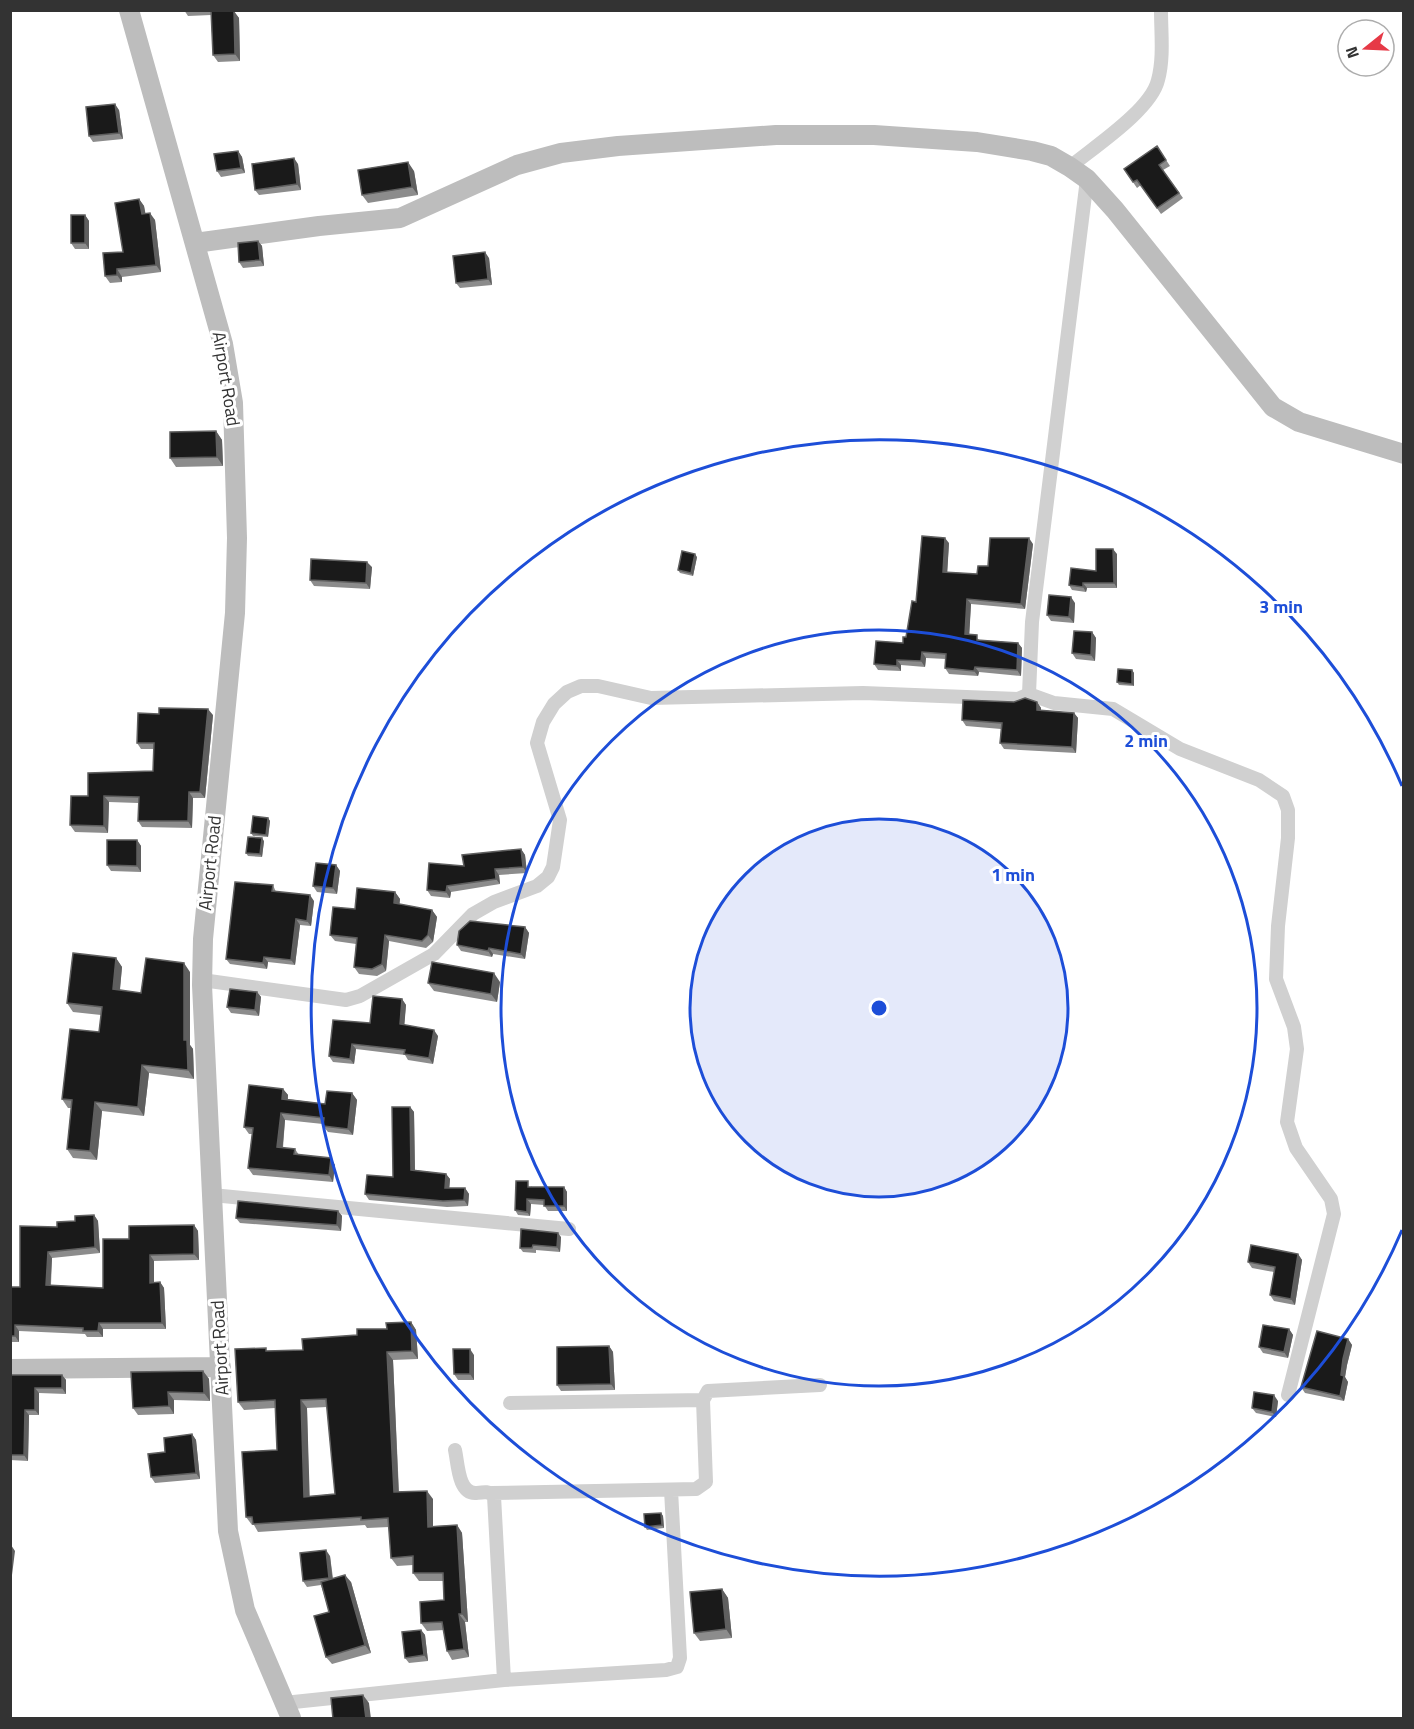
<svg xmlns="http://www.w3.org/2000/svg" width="1414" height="1729" font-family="'Titillium Web',sans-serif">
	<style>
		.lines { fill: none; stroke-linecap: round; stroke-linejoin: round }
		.street { stroke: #d0d0d0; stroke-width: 14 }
		.secondary { stroke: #bdbdbd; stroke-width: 20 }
		.wall { fill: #8c8c8c; fill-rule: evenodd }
		.shaded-wall { fill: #5f5f5f }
		.building { fill: #1a1a1a; stroke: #5f5f5f; stroke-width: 1.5; fill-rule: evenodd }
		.ring { fill: none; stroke: #1d4ed8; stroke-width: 3 }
		.labels { text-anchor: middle; stroke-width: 6; stroke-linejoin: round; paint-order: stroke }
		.street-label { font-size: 18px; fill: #333; stroke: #fff }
		.centre { fill: #1d4ed8; stroke: #fff; stroke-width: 3 }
		.ring-label { font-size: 18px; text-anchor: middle; font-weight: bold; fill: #1d4ed8; stroke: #fff; stroke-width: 6; stroke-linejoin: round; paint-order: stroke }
	</style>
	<rect width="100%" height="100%" fill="#fff"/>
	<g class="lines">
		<!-- street -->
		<path class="street" d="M1070,167C1094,147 1151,110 1158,80C1164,58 1161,33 1161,10
			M1029,694L1054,703L1113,709L1180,749L1259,780L1283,796L1288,810V838L1278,926L1276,979L1294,1027L1297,1049L1287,1122L1296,1148L1331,1199L1334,1214L1288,1395
			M202,980L346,1000L360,996L434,954L473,914L494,902L537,886L548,877L553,867L560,820L537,743L543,722L554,704L567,692L581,686H598L651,698L863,693L1018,699L1029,694L1032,622L1087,179
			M212,1195L569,1229
			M510,1403L703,1400
			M455,1450C458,1463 458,1494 476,1493C484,1492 489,1491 494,1496L504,1680
			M492,1493L696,1489L706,1482L703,1400L708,1391L820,1385
			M284,1703L504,1680L666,1670L677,1667L680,1658L671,1490"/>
		<!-- secondary -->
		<path class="secondary" d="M129,10L223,344L233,403L237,538L235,613L203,939L202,985L228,1531L245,1610L291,1718
			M195,243L319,226L400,218L517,165L561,153L618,146L776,135H874L977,142L1032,151L1051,156L1070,167L1087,179L1115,210L1273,407L1299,422L1404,454
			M10,1369L221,1367"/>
	</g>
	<!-- wall -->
	<path class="wall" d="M184,10H231L239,18L240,61L218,62L213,55L211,15L188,16Z
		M119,110L123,139L93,142L89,136Z
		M1157,146L1170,166L1163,170L1183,198L1161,214L1141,185L1137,188L1124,169Z
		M238,151L242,157L245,173L221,177L217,171Z
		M298,164L301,190L259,195L255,190Z
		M414,171L418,195L368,203L362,195Z
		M139,199L144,206L145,213L155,220L161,272L122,277V282L110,283L105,276L123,252Z
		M85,215L89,221V249H75L71,243Z
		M258,241L262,246L264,266L243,268L239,262Z
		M489,258L492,285L460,288L456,283Z
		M216,431L222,440L223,466L176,467L170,458Z
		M949,543L947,572L977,574L988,566L1033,544L1025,609L971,604L969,634L980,640L1018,643L1022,648L1021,676L979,672L978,676L949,674L945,668L946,659L926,658L925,667L901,665V671L878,670L874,664L903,643L906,637L916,602Z
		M1117,554V588H1087L1086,592L1072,590L1069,585L1096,571Z
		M697,557L693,576L680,573L678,570Z
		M372,567L370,589L314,586L310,580Z
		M1075,603L1074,623L1051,621L1047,615Z
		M1092,632L1096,638L1095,661L1076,659L1072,653Z
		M1132,670L1134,673V686L1119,685L1117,682Z
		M1014,702H1037L1041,708V710L1074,713L1078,718L1076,753L1004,749L1000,743L1001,729L966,726L962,720Z
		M213,715L205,798H193L192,828L142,827L138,821V803L109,802L108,833L75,832L70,825L88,796L153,771V749H141L137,743Z
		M268,818L270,821L268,837L253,836L251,833Z
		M137,840L141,846V872L111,871L107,865Z
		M264,841L262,857L248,856L246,853Z
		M521,849L525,855L527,873L499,875L500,884L451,892L450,898L431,896L427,890L464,866Z
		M336,865L340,871L337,894L317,892L313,886Z
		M273,885L276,892L314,901L311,926L300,925L295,965L268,962L267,969L230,964L226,959Z
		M395,892L400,899L399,904L432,910L437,917L433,942L426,948L389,941L386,971L377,976L359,974L354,967L356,944L335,941L330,935L355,909Z
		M525,927L529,933L525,959L493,954L492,957L461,951L457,945Z
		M116,958L122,967L120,990L141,993L190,972V1045L193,1049L194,1079L149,1073L144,1116L102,1111L97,1160L73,1158L67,1149L71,1108H68L62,1099L99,1032L101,1015L73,1012L67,1003Z
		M500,982L497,1002L434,991L428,983Z
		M257,992L261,997L259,1016L231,1013L227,1007Z
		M402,999L406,1005L404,1025L438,1036L433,1064L408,1060L405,1055L356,1049L354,1064L333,1062L329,1056Z
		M283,1089L288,1095V1099L325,1104L352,1093L357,1100L353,1135L328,1132L323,1126V1124L285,1120L283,1148L295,1149L299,1155L335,1165L333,1182L253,1175L248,1168L252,1134H249L244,1127Z
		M410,1107L414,1112L415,1170L446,1174L450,1179L449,1188H465L469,1194L468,1206L447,1207L369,1200L365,1194L393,1177Z
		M532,1186V1187H564L567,1192V1211H548L544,1205L531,1204L530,1216L518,1215L515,1210Z
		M338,1211L342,1216L341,1231L240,1223L236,1218Z
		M94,1215L98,1221L100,1253L52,1258L51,1285L103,1288L129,1239L194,1225L198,1231L199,1260L154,1261V1283L160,1282L164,1288L166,1329H103V1337H87L85,1334L19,1331V1342H10V1287H20L57,1227Z
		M561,1237L560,1252L536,1250V1253L523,1252L520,1248Z
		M1298,1254L1302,1260L1295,1305L1274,1301L1270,1295L1274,1272L1252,1268L1248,1262Z
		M411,1322L416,1330L418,1359L393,1360L399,1492L433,1499V1526L457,1525L462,1533L468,1622H465L469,1657L452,1660L447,1651L444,1630L427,1631L421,1623L444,1600L443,1581H419L413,1573V1565L397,1566L391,1558L389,1527L367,1528L365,1525L258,1532L254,1525H252L246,1517L277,1450L275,1408L244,1410L238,1402L269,1351L303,1350L357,1335L387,1329ZM327,1407L335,1494L309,1496L307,1408Z
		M1289,1329L1293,1335L1288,1358L1263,1353L1259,1347Z
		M1348,1339L1352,1345L1347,1365L1345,1377L1348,1382L1344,1401L1305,1393L1301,1387Z
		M609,1346L613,1352L615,1390L561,1391L557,1385Z
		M474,1355V1380H458L454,1374Z
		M203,1371L209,1379L210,1401L174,1400V1414L138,1415L133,1408Z
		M10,1375H62L66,1380V1394L39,1393V1415H29L28,1461L10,1460Z
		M1278,1401L1276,1417L1256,1413L1252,1408Z
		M192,1434L196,1440L200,1479L155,1483L151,1477L165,1452Z
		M661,1513L663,1516L664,1528L647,1530L645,1527Z
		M330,1556L333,1578L351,1582L371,1653L332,1664L326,1657L329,1612L321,1585L307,1587L303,1581Z
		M722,1589L728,1598L732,1638L700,1641L694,1633Z
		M421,1630L425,1635L428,1661L409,1663L405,1658Z"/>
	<!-- shaded-wall -->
	<path class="shaded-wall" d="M234,11L239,18L240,61L235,54Z
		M115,104L119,110L123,139L119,133Z
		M238,151L242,157L245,173L241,168Z
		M294,158L298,164L301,190L297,184Z
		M408,162L414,171L418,195L412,187Z
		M139,199L144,206L147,221L142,214Z
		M150,213L155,220L161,272L156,265Z
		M85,215L89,221V249L85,243Z
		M258,241L262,246L264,266L260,260Z
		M485,252L489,258L492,285L488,279Z
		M117,269L122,277V282L117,275Z
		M216,431L222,440L223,466L217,457Z
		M945,538L949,543L947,577L943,572Z
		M1029,538L1033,544L1025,609L1021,604Z
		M1113,549L1117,554V588L1114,583Z
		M695,554L697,557L693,576L691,573Z
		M367,562L372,567L370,589L366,583Z
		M1083,583L1087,588L1086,592L1083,587Z
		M1071,597L1075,603L1074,623L1069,617Z
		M967,599L971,604L969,640L965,634Z
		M1092,632L1096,638L1095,661L1091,655Z
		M1018,643L1022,648L1021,676L1017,670Z
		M922,652L926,658L925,667L921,661Z
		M897,660L901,665V671L897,666Z
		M975,667L979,672L978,676L974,671Z
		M1132,670L1134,673V686L1132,684Z
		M1037,702L1041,708V716L1037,710Z
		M208,709L213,715L205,798L200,792Z
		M1074,713L1078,718L1076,753L1072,747Z
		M189,792L193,798L192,828L188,821Z
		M104,796L109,802L108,833L104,826Z
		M268,818L270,821L268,837L266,835Z
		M262,838L264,841L262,857L260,854Z
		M137,840L141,846V872L137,866Z
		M521,849L525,855L527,873L523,867Z
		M336,865L340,871L337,894L333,888Z
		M495,869L499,875L500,884L496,879Z
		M447,886L451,892L450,898L446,892Z
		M395,892L400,899L399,910L394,903Z
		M310,895L314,901L311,926L307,921Z
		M432,910L437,917L433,942L428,935Z
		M296,919L300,925L295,965L291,960Z
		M525,927L529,933L525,959L521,954Z
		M385,935L389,941L386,971L382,964Z
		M489,948L493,954L492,957L488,951Z
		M264,957L268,962L267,969L263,963Z
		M116,958L122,967L119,998L113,989Z
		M184,963L190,972V1045L193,1049L194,1079L188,1070L184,1040Z
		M494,973L500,982L497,1002L491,994Z
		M257,992L261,997L259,1016L255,1010Z
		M402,999L406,1005L404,1030L400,1024Z
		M434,1030L438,1036L433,1064L429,1058Z
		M352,1044L356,1049L354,1064L350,1059Z
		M142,1065L149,1073L144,1116L138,1107Z
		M283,1089L288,1095L287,1106L282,1099Z
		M352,1093L357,1100L353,1135L348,1129Z
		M95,1102L102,1111L97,1160L90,1151Z
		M410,1107L414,1112L415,1175L411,1170Z
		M281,1113L285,1120L282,1154L277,1147Z
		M331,1158L335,1165L333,1182L329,1175Z
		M446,1174L450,1179L449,1193L445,1188Z
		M564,1187L567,1192V1211L564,1206Z
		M465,1188L469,1194L468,1206L464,1200Z
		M527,1199L531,1204L530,1216L527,1212Z
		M338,1211L342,1216L341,1231L337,1225Z
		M94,1215L98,1221L100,1253L95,1247Z
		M194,1225L198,1231L199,1260L194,1254Z
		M558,1233L561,1237L560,1252L557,1247Z
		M48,1252L52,1258L50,1291L46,1285Z
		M1298,1254L1302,1260L1295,1305L1291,1299Z
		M150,1255L154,1261V1289L150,1283Z
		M160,1282L164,1288L166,1329L162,1323Z
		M411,1322L416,1330L418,1359L412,1351Z
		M99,1323L103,1329V1337L98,1331Z
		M15,1325L19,1331V1342L15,1336Z
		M1289,1329L1293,1335L1288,1358L1284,1352Z
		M1348,1339L1352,1345L1347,1365L1345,1377L1348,1382L1344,1401L1340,1396L1341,1375L1343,1359Z
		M609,1346L613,1352L615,1390L611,1384Z
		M470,1349L474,1355V1380L470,1374Z
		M387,1352L393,1360L399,1500L394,1492Z
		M203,1371L209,1379L210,1401L204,1393Z
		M62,1375L66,1380V1394L62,1388Z
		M35,1388L39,1393V1415L35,1410Z
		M168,1392L174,1400V1414L169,1406Z
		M1274,1395L1278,1401L1276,1417L1272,1412Z
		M301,1400L307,1408L310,1505L304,1497Z
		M25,1410L29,1415L28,1461L24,1455Z
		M192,1434L196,1440L200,1479L196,1473Z
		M427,1491L433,1499V1535L428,1527Z
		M661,1513L663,1516L664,1528L662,1525Z
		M457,1525L462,1533L468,1622L462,1614Z
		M11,1545L15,1551L12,1575L10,1573Z
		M326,1550L330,1556L333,1584L329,1578Z
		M345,1575L351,1582L371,1653L365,1645Z
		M722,1589L728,1598L732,1638L726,1629Z
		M459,1614L465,1622L469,1657L464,1649Z
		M421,1630L425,1635L428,1661L424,1655Z
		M363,1695L369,1703L371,1719H366Z"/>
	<!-- building -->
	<path class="building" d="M211,10L234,11L235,54L213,55Z
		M115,104L119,133L89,136L86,107Z
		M1157,146L1166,160L1159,165L1179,193L1157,208L1137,180L1133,182L1124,169Z
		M238,151L241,168L217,171L214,154Z
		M294,158L297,184L255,190L252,164Z
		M408,162L412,187L362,195L358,170Z
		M139,199L142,214L150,213L156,265L117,269V275L105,276L103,253L123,252L115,203Z
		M71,215H85V243H71Z
		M258,241L260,260L239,262L238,243Z
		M485,252L488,279L456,283L453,256Z
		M216,431L217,457L170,458V432Z
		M922,536L945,538L943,572L977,574L978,566H988L990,538H1029L1021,604L967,599L965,634L977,635V640L1018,643L1017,670L975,667L974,671L945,668L946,654L922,652L921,661L897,660V666L874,664L876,641L903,643V637H906L912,601L916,602Z
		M1096,549H1113L1114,583H1083V587L1069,585L1071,568L1096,571Z
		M682,551L695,554L691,573L678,570Z
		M311,559L367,562L366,583L310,580Z
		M1049,595L1071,597L1069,617L1047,615Z
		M1074,631L1092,632L1091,655L1072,653Z
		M1118,669L1132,670V684L1117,682Z
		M1025,698L1037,702V710L1074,713L1072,747L1000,743L1002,723L962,720L963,700L1014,702Z
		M159,708L208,709L200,792H189L188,821H138L139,797L104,796V826L70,825L71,796H88V773L153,771L154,743H137L138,713L159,714Z
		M253,816L268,818L266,835L251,833Z
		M248,837L262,838L260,854L246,853Z
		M107,840H137V866L107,865Z
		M521,849L523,867L495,869L496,879L447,886L446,892L427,890L429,863L464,866L462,855Z
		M316,863L336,865L333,888L313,886Z
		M235,882L273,885L272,891L310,895L307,921L296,919L291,960L264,957L263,963L226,959Z
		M357,888L395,892L394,903L432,910L428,935L422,941L385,935L382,964L372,969L354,967L357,938L330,935L333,907L355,909Z
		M470,921L525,927L521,954L489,948L488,951L457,945L459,931Z
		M73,953L116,958L113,989L141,993L146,958L184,963V1040H187L188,1070L142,1065L138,1107L95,1102L90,1151L67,1149L72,1100L62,1099L70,1029L99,1032L102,1007L67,1003Z
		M432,962L494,973L491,994L428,983Z
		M230,989L257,992L255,1010L227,1007Z
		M373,996L402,999L400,1024L434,1030L429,1058L404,1054L405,1050L352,1044L350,1059L329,1056L333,1020L370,1023Z
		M249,1085L283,1089L282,1099L325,1104L327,1091L352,1093L348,1129L323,1126L324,1118L281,1113L277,1147L295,1149L294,1154L331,1158L329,1175L248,1168L253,1128L244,1127Z
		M392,1107H410L411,1170L446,1174L445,1188H465L464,1200L443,1201L365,1194L367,1175L393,1177Z
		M516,1181H528V1187H564V1206H544V1200L527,1199V1212L515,1210Z
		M238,1201L338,1211L337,1225L236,1218Z
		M94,1215L95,1247L48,1252L46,1285L103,1288V1239H129V1226L194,1225V1254L150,1255V1283L160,1282L162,1323H99L98,1331H83V1328L15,1325V1336H10V1287H20V1226L57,1227V1222L75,1221V1216Z
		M521,1229L558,1233L557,1247L533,1245L532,1248H520Z
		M1251,1245L1298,1254L1291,1299L1270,1295L1275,1267L1248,1262Z
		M411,1322L412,1351L387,1352L394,1492L427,1491L428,1527L457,1525L462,1614H459L464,1649L447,1651L442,1622L421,1623L420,1602L444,1600L443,1573H413V1556L391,1558L388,1518L361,1520V1517L253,1524L252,1517H246L242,1452L277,1450L275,1400L238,1402L235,1349L266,1348V1351L303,1350L302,1339L357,1335V1329H387L386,1323ZM326,1399L335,1494L304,1497L301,1400Z
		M1263,1325L1289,1329L1284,1352L1259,1347Z
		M1317,1331L1348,1339L1343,1359L1341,1375L1344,1376L1340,1396L1301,1387Z
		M609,1346L611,1384L557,1385V1347Z
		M453,1349H470V1374H454Z
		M203,1371L204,1393L168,1392L169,1406L133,1408L131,1372Z
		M10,1375H62V1388H35V1410H25L24,1455H10Z
		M1254,1392L1274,1395L1272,1412L1252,1408Z
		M192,1434L196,1473L151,1477L148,1454L165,1452L164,1438Z
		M661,1513L662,1525L645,1527L644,1514Z
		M326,1550L329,1578L303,1581L300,1553Z
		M345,1575L365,1645L326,1657L314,1616L329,1612L321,1582Z
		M722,1589L726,1629L694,1633L690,1592Z
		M421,1630L424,1655L405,1658L402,1632Z
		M363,1695L366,1719H333L331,1698Z"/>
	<!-- distance rings -->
	<circle cx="879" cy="1008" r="189" fill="#1d4ed8" fill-opacity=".12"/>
	<g class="ring">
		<circle cx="879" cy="1008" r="189"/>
		<circle cx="879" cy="1008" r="378"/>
		<path d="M1402 1230A568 568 0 1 1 1402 786"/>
	</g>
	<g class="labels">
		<!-- street labels -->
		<g class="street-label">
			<text transform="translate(226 379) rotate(81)" y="6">Airport Road</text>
			<text transform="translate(210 863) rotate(-84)" y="6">Airport Road</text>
			<text transform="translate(220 1348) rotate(-93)" y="6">Airport Road</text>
		</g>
	</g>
	<circle cx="879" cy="1008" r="9" class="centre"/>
	<g class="ring-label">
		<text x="1281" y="613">3 min</text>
		<text x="1146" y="747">2 min</text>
		<text x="1013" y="881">1 min</text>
	</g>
	<!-- border -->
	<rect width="1414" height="1729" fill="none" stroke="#333333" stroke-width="24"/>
	<!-- north arrow -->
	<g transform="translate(1366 48) rotate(252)"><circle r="28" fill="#ffffff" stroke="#adadad" stroke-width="1.5"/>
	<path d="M0-4.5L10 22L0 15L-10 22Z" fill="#e63946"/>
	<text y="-9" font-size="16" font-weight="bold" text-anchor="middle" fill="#333333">N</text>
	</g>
</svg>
